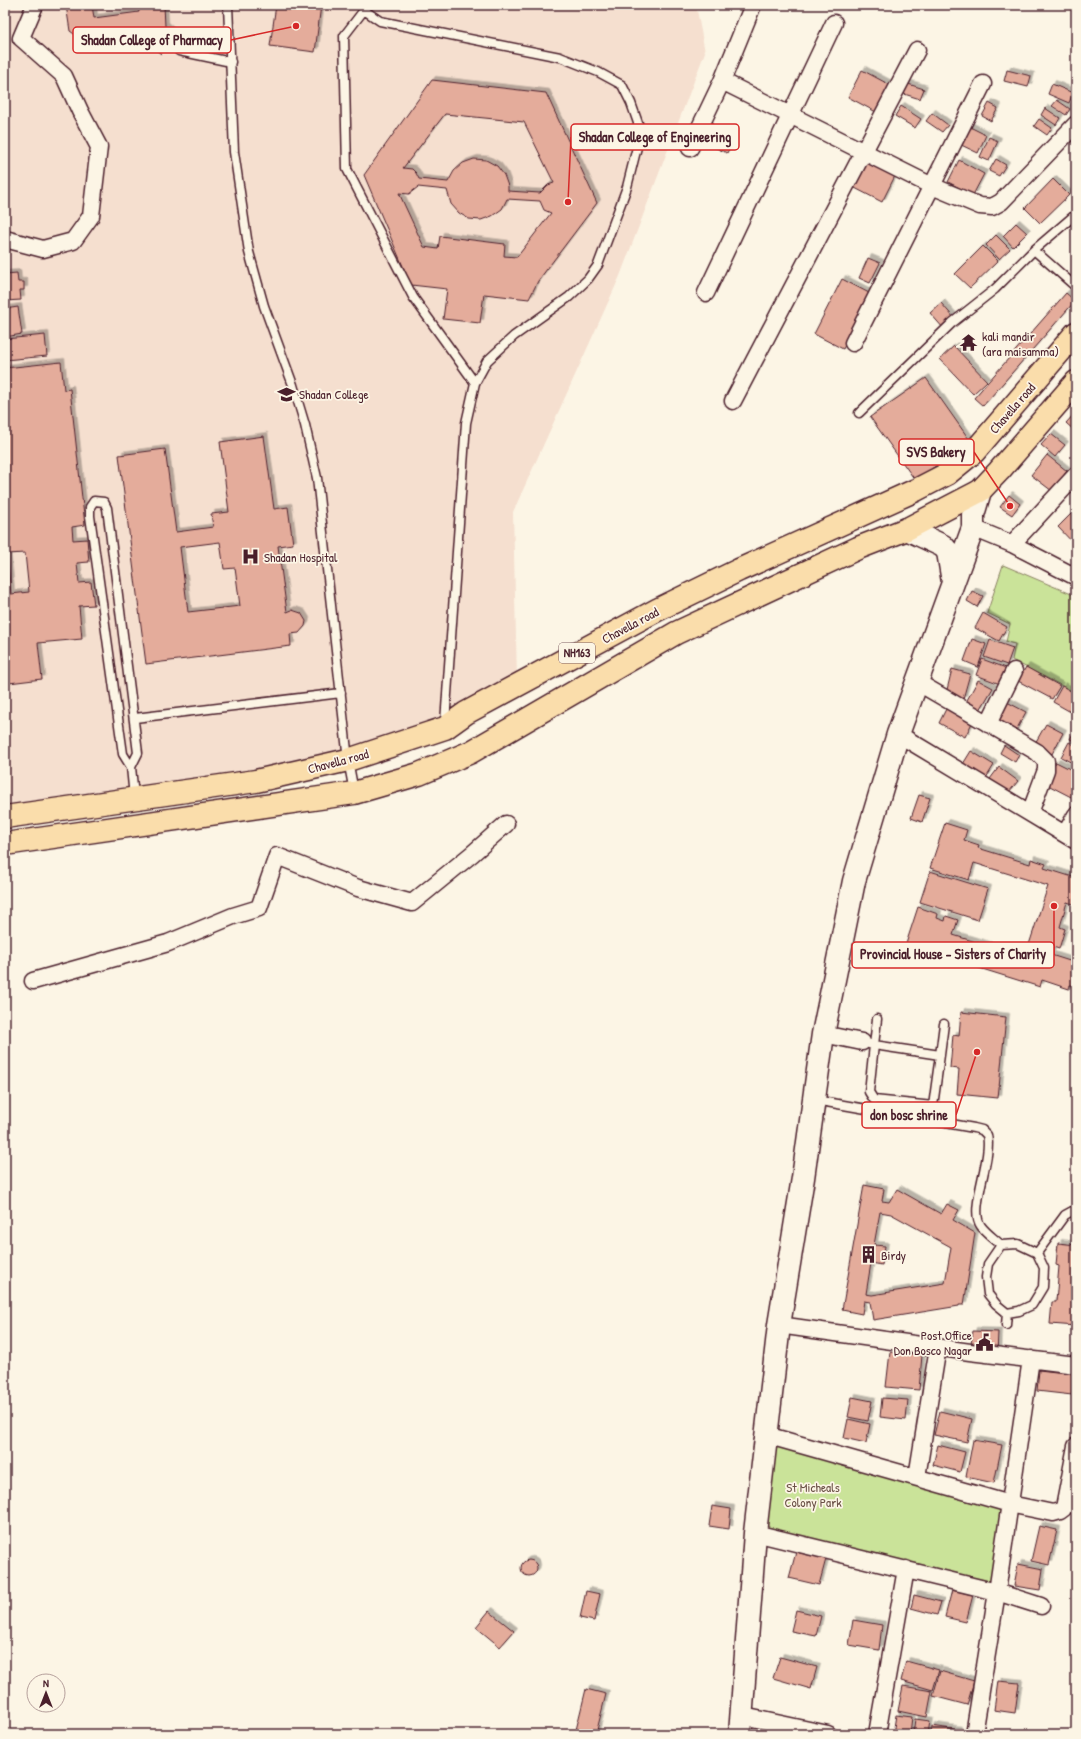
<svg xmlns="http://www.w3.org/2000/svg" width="1081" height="1739" font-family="'Patrick Hand',sans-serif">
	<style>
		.built { fill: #f5dfcf }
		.green { fill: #cae399; stroke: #8a8162 }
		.building { fill: #e4ac9b; stroke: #4a1f2b; fill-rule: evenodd; filter: url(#shadow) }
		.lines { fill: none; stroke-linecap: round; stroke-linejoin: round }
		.service-casing { stroke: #4a1f2b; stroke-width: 11 }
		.minor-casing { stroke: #4a1f2b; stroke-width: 19 }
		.secondary-casing { stroke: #4a1f2b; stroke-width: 25 }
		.trunk-casing { stroke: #4a1f2b; stroke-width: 25 }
		.service { stroke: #fcf5e5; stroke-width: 8 }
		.minor { stroke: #fcf5e5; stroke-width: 16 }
		.secondary { stroke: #fcf5e5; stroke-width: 22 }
		.trunk { stroke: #faddab; stroke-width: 22 }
		.labels { text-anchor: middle; stroke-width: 3.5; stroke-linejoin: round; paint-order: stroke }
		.shield { fill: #fcf5e5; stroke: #7f5f63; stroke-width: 1 }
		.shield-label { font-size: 12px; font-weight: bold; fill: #4a1f2b }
		.poi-label { font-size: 13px; fill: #4a1f2b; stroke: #fcf5e5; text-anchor: start }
		.street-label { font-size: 13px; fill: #4a1f2b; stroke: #fcf5e5 }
		.park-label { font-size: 13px; fill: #6a5046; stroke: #fcf5e5 }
		.leader { fill: none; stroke: #d62828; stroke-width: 1.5 }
		.callout-dot { fill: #d62828; stroke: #fcf5e5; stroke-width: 1.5 }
		.callout { fill: #fcf5e5; stroke: #d62828; stroke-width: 1.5 }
		.callout-label { font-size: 14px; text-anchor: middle; font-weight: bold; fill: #4a1f2b }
	</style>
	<defs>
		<filter id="shadow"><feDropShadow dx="3.5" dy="-3.5" stdDeviation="0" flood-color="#0004"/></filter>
	</defs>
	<rect width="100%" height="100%" fill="#fcf5e5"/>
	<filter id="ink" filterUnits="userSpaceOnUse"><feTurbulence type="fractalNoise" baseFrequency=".025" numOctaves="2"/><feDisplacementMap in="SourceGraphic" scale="8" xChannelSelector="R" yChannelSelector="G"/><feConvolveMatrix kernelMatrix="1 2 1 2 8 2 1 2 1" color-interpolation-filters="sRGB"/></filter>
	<g filter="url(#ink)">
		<!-- built -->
		<path class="built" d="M5,5H696L705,52L620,276L513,512L517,679L428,724L374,745L240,774L5,808Z"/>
		<!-- green -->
		<path class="green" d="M1003,565L1076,596V693L1012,660L1015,644L1006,642L1010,624L987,613Z
			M775,1434L1015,1503L1003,1591L760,1531Z"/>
		<!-- building -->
		<path class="building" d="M66,5H92L94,18L139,12L138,5H164L165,26L176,35L161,54L149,44L95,49L70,31Z
			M276,5H321L315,52L270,46Z
			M862,70L890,85L876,112L848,97Z
			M1007,70L1031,76L1028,87L1004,81Z
			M432,80L546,93L597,203L538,281L529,299L484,294L480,323L443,319L447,289L411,285L364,175ZM445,114L524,122L554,183L548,185L540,193L508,191V186L504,175L497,166L486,160L474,159L463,163L454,171L448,182L419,179L416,173L412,169L403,168ZM418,187L447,190L451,204L459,213L469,219L481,220L492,216L502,209L507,199L540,201L544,210L551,213L517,257L504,256L505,244L440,236L438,249L424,247L399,193L409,194Z
			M905,83L924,89L920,99L901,93Z
			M1052,84L1073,93L1069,103L1048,94Z
			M1057,100L1070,109L1066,115L1052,106Z
			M989,103L998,108L991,121L982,116Z
			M901,106L921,119L915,128L895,116Z
			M1045,108L1060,118L1056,125L1041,115Z
			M932,113L948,125L942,132L926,121Z
			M1039,119L1052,128L1047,135L1034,126Z
			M966,125L986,135L978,153L957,143Z
			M704,128L733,141L727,153L699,140Z
			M989,137L998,141L989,161L980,157Z
			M867,157L897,172L882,202L851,186Z
			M996,159L1006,165L999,176L989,171Z
			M959,160L984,174L973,195L948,182Z
			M1053,179L1069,195L1040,223L1025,208Z
			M1016,223L1027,233L1013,247L1003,236Z
			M996,235L1010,249L999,259L986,245Z
			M983,246L998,261L970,288L955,274Z
			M868,258L880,263L870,283L859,278Z
			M17,273L18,282H24V290H20L21,300L5,301V274Z
			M842,279L871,294L843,349L814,334Z
			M1066,293L1075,301L983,406L974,398Z
			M941,303L955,319L944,329L930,313Z
			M18,307L22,334L5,337V309Z
			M45,335L47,356L5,360V339Z
			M954,346L987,381L973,394L940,359Z
			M61,362L64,390L70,389L85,525L72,527L73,540L87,539L89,562L77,563L79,583L91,582L94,605L79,606L82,639L38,643L42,679L9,683L5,649V368ZM25,553L29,592L11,594L7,554Z
			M926,378L971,442L915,480L870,417Z
			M1076,412V432L1066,423Z
			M1051,434L1065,445L1055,457L1041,445Z
			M264,436L274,509L288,507L293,544L278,546L287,612L292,610L301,613L306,621L305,626L299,633L290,634L291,646L146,664L119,455L165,449L176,532L213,527L211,514L229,512L220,442ZM220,542L224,569L235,568L240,606L188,612L180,547Z
			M1047,455L1067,471L1052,491L1031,475Z
			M1009,495L1020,504L1012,515L1000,507Z
			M1071,514L1076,519V546L1058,527Z
			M972,591L983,596L977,607L967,601Z
			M983,613L1007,627L999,641L975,628Z
			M972,639L986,644L978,667L964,661Z
			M990,640L1013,648L1007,665L984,657Z
			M982,659L1006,668L1000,684L976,675Z
			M1026,667L1060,686L1052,699L1018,681Z
			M952,669L970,674L963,699L946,694Z
			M978,680L993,688L980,710L966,702Z
			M1062,686L1076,694V715L1053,702Z
			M1007,702L1026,712L1014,734L995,723Z
			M948,705L974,719L965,737L939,723Z
			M1046,724L1063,733L1052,754L1034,745Z
			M1076,728V742L1070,739Z
			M1069,742L1076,746V765L1061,757Z
			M1004,745L1019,755L1015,762L1000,753Z
			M971,751L994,765L986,778L963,764Z
			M1056,762L1076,772V792L1073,798L1044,783Z
			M999,767L1018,781L1009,792L990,779Z
			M919,795L930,798L922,822L911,818Z
			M945,823L967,830L964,840L979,845L978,848L1030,864L1031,859L1046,864L1044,868L1076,878V905L1067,902L1060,927L1065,929L1059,949L1053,947L1051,955L1076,963V986L1070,985L1069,989L1042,980L1040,987L931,953L928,961L903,953L918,907L938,914L937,918L945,921L946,916L958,920L953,935L1025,957L1048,886L974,863L969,880L930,868Z
			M930,871L988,889L978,920L920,902Z
			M1075,1001H1076V1026H1074Z
			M961,1012L1006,1017L998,1098L957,1094L959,1069L950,1068L953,1035L959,1036Z
			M864,1185L884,1189L882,1201L889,1202L897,1189L941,1214L947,1204L959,1210L953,1220L975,1233L964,1305H959V1306L873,1320L870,1302L864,1301L862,1314L842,1310ZM880,1212L891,1214L951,1247L945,1283L872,1295L866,1294L871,1263L882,1265L885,1246L874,1245Z
			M1058,1243L1076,1245V1326L1050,1324L1052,1302H1056L1059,1266L1056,1265Z
			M973,1331L998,1332L997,1355L970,1351Z
			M890,1352L922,1355L919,1390L886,1387Z
			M1039,1370L1074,1374L1072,1395L1037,1391Z
			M852,1397L872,1401L868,1421L848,1417Z
			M882,1398L908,1400L906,1420L880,1417Z
			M940,1411L972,1419L967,1442L934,1435Z
			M848,1419L870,1424L866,1443L844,1438Z
			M973,1440L1002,1445L994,1483L966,1477Z
			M938,1445L965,1452L960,1472L933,1465Z
			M712,1506L731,1509L729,1529L709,1526Z
			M1039,1526L1057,1530L1049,1565L1031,1561Z
			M796,1552L826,1559L819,1585L789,1578Z
			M521 1568a8 8 0 1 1 16 0a8 8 0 1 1-16 0Z
			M1018,1564L1043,1569L1040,1590L1014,1586Z
			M952,1590L973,1595L966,1622L945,1617Z
			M586,1591L600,1594L594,1621L580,1618Z
			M914,1595L941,1602L937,1615L911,1608Z
			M796,1610L821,1616L816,1636L791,1631Z
			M489,1611L514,1631L500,1647L476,1627Z
			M853,1620L882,1625L879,1650L849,1645Z
			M780,1657L817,1667L811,1689L773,1678Z
			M906,1661L939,1670L933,1690L901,1681Z
			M940,1671L974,1681L967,1705L933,1696Z
			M998,1681L1019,1683L1015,1713L994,1710Z
			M903,1686L932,1691L927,1717L898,1711Z
			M586,1689L606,1694L596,1734H575Z
			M896,1715L912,1717L910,1734H893Z
			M915,1719L930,1721L928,1734H913Z
			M932,1726L958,1730V1734H931Z"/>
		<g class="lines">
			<defs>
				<path id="service" d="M228,5L234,152L249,252L264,306L293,385L305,425L317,478L348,760L354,792
					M362,5L364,10L380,21L560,57L598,72L622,85L631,103L638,123L637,147L627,187L598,265L588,279L569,297L514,336L487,361L475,383L466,423L445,723
					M364,10L344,36L347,169L413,297L475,383
					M179,51L231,62
					M1034,250L1076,214
					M859,413L952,323L995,289L1034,250L1076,287
					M135,718L341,693
					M131,767L138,753L107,508L104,502L94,501L90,507V516L123,754L131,767L134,797
					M869,1044L874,1045L877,1019
					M874,1045L940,1055L933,1106L874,1100L869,1092Z
					M940,1055L944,1024
					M815,1100L974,1128L982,1130L987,1135C993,1158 968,1210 981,1226C986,1233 995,1239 1001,1245L1018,1244L1037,1253L1044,1268L1043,1287L1032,1305L1019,1311L1007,1313L1006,1325
					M1001,1245L988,1264L986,1277L988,1294L996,1304L1007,1313
					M1037,1253L1065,1215L1076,1209"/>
				<path id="minor" d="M722,81L932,186L980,206L992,207L1001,202L1076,124
					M690,148L722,81L753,5
					M5,239L43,249L73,241L91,216L99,147L80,111L64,76L21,38L35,5
					M706,293L834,23
					M853,343L983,84
					M733,401L917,50
					M973,528L1012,544L1076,577
					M1012,544L1076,475
					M917,682L1037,752L1046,761V770L1030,813
					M988,724L1014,671
					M898,734L1076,841
					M1065,834L1076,815
					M33,981L168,943L233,916L259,908L277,856L358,888L412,903L472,854L506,824
					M823,1034L862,1042
					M779,1325L970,1352L1076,1365
					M766,1435L1010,1504L1053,1513L1060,1511L1064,1508L1076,1446
					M917,1477L938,1347
					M755,1533L997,1592L1041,1606
					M743,1716L828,1734
					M877,1734L906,1569
					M974,1734L997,1592L1031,1359"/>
				<path id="secondary" d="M907,529L943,546L948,552L953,582
					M740,1734L755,1533L779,1325L803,1178L823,1034L854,881L898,734L973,528V515L980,491"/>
				<path id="trunk" d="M5,817L256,781L348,760L445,728L466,713L657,610L739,570L916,490L947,474L974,452L1076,333
					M5,844L354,793L419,774L471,752L676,633L858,548L907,529L980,491L999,471L1076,382"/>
			</defs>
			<!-- service casing -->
			<use href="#service" class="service-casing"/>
			<!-- minor casing -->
			<use href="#minor" class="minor-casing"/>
			<!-- secondary casing -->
			<use href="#secondary" class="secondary-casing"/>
			<!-- trunk casing -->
			<use href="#trunk" class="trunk-casing"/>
			<!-- service -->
			<use href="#service" class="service"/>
			<!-- minor -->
			<use href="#minor" class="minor"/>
			<!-- secondary -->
			<use href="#secondary" class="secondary"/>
			<!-- trunk -->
			<use href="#trunk" class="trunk"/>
		</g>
	</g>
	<!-- icons -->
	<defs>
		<symbol id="temple-bare" viewBox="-9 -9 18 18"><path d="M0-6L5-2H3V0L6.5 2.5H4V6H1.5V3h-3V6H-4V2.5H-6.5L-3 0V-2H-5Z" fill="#4a1f2b" stroke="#fcf5e5" stroke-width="2.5" paint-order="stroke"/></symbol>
		<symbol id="university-bare" viewBox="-9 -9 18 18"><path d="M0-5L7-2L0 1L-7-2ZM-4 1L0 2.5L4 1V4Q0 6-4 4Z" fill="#4a1f2b" stroke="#fcf5e5" stroke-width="2.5" paint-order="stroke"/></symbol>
		<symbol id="hospital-bare" viewBox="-9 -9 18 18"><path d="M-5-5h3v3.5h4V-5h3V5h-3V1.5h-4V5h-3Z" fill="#4a1f2b" stroke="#fcf5e5" stroke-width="2.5" paint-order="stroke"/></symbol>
		<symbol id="building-bare" viewBox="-9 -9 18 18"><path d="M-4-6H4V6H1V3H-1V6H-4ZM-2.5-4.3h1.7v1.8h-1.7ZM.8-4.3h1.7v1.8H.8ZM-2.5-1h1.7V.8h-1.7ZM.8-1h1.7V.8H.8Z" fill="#4a1f2b" stroke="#fcf5e5" stroke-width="2.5" paint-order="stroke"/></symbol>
		<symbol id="civic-bare" viewBox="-9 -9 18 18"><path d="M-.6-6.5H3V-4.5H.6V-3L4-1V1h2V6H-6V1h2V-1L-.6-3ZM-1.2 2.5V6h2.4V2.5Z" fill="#4a1f2b" stroke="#fcf5e5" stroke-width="2.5" paint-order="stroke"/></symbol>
	</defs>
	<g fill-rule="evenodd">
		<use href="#temple-bare" x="956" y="330" width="25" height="25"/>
		<use href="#university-bare" x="274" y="382" width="25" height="25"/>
		<use href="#hospital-bare" x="238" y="544" width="25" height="25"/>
		<use href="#building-bare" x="856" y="1242" width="25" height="25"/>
		<use href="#civic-bare" x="972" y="1330" width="25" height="25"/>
	</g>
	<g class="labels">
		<!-- shield labels -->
		<rect class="shield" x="559" y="643" width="36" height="20" rx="3"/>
		<g class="shield-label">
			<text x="577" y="657">NH163</text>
		</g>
		<!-- poi labels -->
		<g class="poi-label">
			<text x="982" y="341">kali mandir<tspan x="982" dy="15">(ara maisamma)</tspan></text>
			<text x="299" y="399">Shadan College</text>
			<text x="264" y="562">Shadan Hospital</text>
			<text x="881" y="1260">Birdy</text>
			<text x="972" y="1340" text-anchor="end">Post Office<tspan x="972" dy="15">Don Bosco Nagar</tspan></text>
		</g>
		<!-- street labels -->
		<g class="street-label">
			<text transform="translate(1012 408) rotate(-49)" y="5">Chavella road</text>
			<text transform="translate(630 625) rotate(-28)" y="5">Chavella road</text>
			<text transform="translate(338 761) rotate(-15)" y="5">Chavella road</text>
		</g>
		<!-- park labels -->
		<g class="park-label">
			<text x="813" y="1492">St Micheals<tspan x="813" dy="15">Colony Park</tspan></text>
		</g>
	</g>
	<!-- callouts -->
	<path class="leader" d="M296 26L231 40M568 202L571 137M1010 506L974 452M1054 906L1054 955M977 1052L956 1115"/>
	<g class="callout-dot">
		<circle cx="296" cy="26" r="4"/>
		<circle cx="568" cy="202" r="4"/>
		<circle cx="1010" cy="506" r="4"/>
		<circle cx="1054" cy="906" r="4"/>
		<circle cx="977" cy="1052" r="4"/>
	</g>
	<g class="callout">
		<rect x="73" y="27" width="158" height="26" rx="4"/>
		<rect x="571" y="124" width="168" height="26" rx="4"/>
		<rect x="899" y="439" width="75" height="26" rx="4"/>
		<rect x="852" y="942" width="202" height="26" rx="4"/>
		<rect x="862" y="1102" width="94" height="26" rx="4"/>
	</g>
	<g class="callout-label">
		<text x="152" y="45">Shadan College of Pharmacy</text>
		<text x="655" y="142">Shadan College of Engineering</text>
		<text x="936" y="457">SVS Bakery</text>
		<text x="953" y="959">Provincial House - Sisters of Charity</text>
		<text x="909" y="1120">don bosc shrine</text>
	</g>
	<!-- margin -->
	<rect width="1081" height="1739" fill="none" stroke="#fcf5e5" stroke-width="20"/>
	<rect x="10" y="10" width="1061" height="1719" fill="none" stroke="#4a1f2b" stroke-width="1.5" filter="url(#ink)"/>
	<!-- north arrow -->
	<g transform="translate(46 1693)"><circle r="19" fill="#fcf5e5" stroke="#b59f9b"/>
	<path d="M0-3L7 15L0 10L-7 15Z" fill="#4a1f2b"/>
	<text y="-6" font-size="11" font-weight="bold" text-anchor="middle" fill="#4a1f2b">N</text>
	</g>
</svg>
